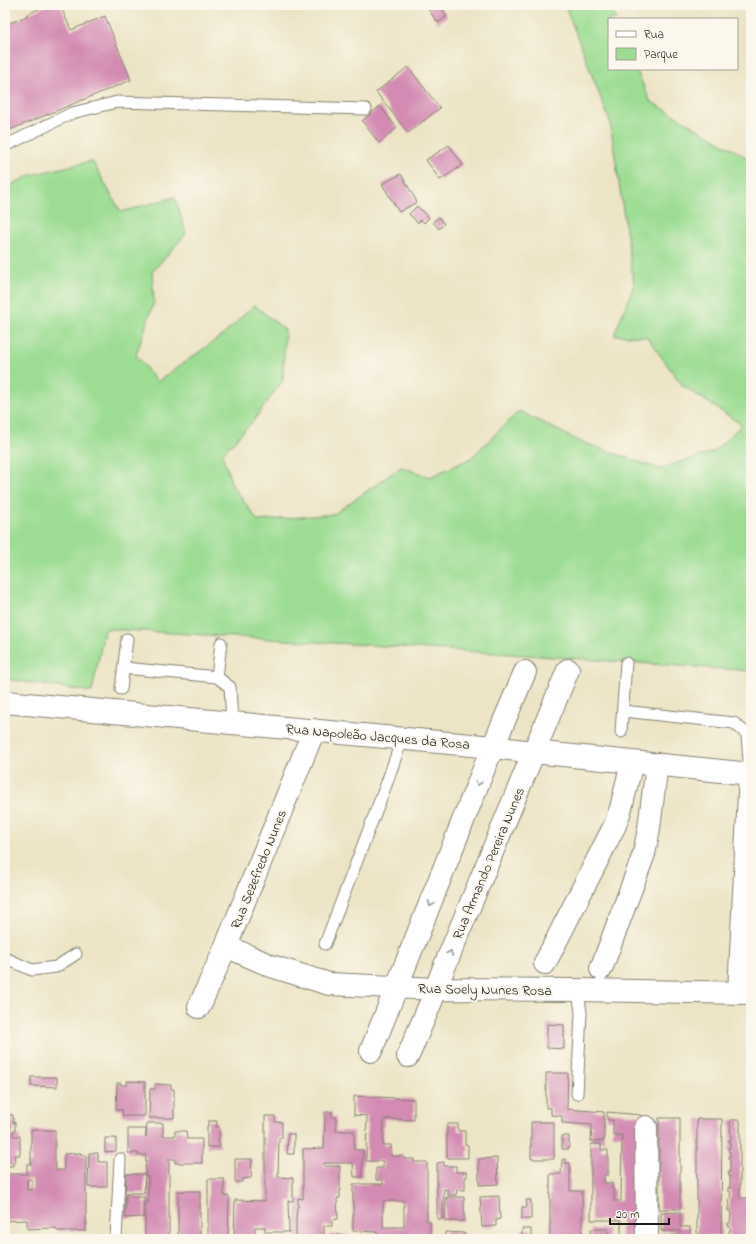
<svg xmlns="http://www.w3.org/2000/svg" width="756" height="1244" font-family="'Indie Flower',sans-serif">
	<style>
		.green { fill: #9cdd93; stroke: #5c7c58 }
		.building { fill: #d38bb3; fill-rule: evenodd }
		.lines { fill: none; stroke-linecap: round; stroke-linejoin: round }
		.lane-casing { stroke: #848070; stroke-width: 13 }
		.street-casing { stroke: #848070; stroke-width: 24 }
		.lane { stroke: #fff; stroke-width: 11 }
		.street { stroke: #fff; stroke-width: 22 }
		.oneway { stroke: #999 }
		.labels { text-anchor: middle; stroke-width: 4; stroke-linejoin: round; paint-order: stroke }
		.street-label { font-size: 14px; fill: #1c1c1c; stroke: #fbf7ec }
	</style>
	<rect width="100%" height="100%" fill="#fbf7ec"/>
	<filter id="ink" filterUnits="userSpaceOnUse"><feTurbulence type="fractalNoise" baseFrequency=".025" numOctaves="2"/><feDisplacementMap in="SourceGraphic" scale="8" xChannelSelector="R" yChannelSelector="G"/><feConvolveMatrix kernelMatrix="1 2 1 2 8 2 1 2 1" color-interpolation-filters="sRGB"/></filter>
	<filter id="wash" filterUnits="userSpaceOnUse"><feTurbulence type="fractalNoise" baseFrequency=".012" numOctaves="4" result="noise"/><feDisplacementMap in="SourceGraphic" scale="16" xChannelSelector="R" yChannelSelector="G"/><feGaussianBlur stdDeviation="0.9" result="paint"/><feColorMatrix in="noise" values="0 0 0 0 0 0 0 0 0 0 0 0 0 0 0 0 0 1.4 0 .05"/><feComposite in="paint" operator="in"/></filter>
	<g filter="url(#wash)">
		<rect width="100%" height="100%" fill="#ece4c5"/>
		<!-- green -->
		<path class="green" d="M565,5H610L616,19H609V69H636L650,101L751,160V671L511,654L107,629L104,632L92,692L5,679V188L31,175L92,161L121,212L175,197L186,234L152,272L154,302L136,355L157,382L223,335L254,305L285,330L283,380L254,420L222,454L232,485L258,521L334,514L401,467L430,477L471,458L519,411L579,441L659,469L713,452L742,425L682,385L647,337L614,335L634,285L610,122Z"/>
		<g id="blocks">
			<!-- building -->
			<path class="building" d="M47,5H60L71,30L105,16L131,80L5,132V25L27,16L26,15Z
				M433,5H439L447,16L438,23L428,9Z
				M408,67L440,108L408,133L376,92Z
				M380,106L397,128L379,143L362,121Z
				M449,145L463,165L440,180L426,160Z
				M401,174L417,202L399,212L382,184Z
				M417,206L422,211V210L429,218L424,223L421,220L418,223L409,214Z
				M439,217L444,224L439,229L433,222Z
				M547,1024L564,1025V1049L547,1048Z
				M546,1073H568L567,1109L604,1112V1141H591L592,1125L562,1123V1116L551,1115V1108H546Z
				M5,1075L7,1076L6,1099H5Z
				M31,1077H57V1087L31,1086Z
				M127,1081L145,1082V1116H123L122,1110H116L117,1083H121V1085H127Z
				M155,1084L171,1085V1089H174V1118H149L150,1089H155Z
				M354,1096L414,1099V1120L384,1119L383,1145H391V1156H404V1159H414V1162H427V1221H430V1237H443V1239H363V1235H377V1232L353,1231V1184H383V1180H376V1168H383V1161H366L367,1116L354,1115ZM383,1201H404V1227H383Z
				M325,1112H332V1117H336V1131H354V1150H363L362,1177H354L353,1163H324V1166H340V1198H337L338,1219L332,1220V1226H324V1239H296V1220L297,1207H298V1198L303,1199V1149L324,1148Z
				M607,1112L641,1115V1239H621V1220H591V1144H601V1150H608V1175H604V1183H612V1189H614V1201H621L622,1135H613V1120H607Z
				M6,1115H13V1123L15,1122V1131H13V1136H20V1155H15L16,1162H13V1166H5V1123H6Z
				M265,1116H275V1122H282V1138H279L278,1177L293,1178V1201H288L289,1232H265V1227H255V1239H234L235,1200L265,1201Z
				M659,1118H680V1209H659Z
				M697,1119H722L721,1236L697,1235Z
				M730,1120H740V1198H751V1239H730V1235H729V1231H730V1226H728V1223H730L731,1211H728V1207H730L729,1198H731L730,1191H728V1188H730V1176H729L728,1173L730,1172V1159H729V1156L730,1157V1152H729L728,1148H730V1143H729V1140H731Z
				M208,1121H217L216,1127H219V1138H218V1143H220V1147H207V1126H208Z
				M531,1122H554V1159H531Z
				M147,1123H163V1136H175V1131H186L187,1139H202V1163H175V1159H169V1238L145,1239V1203H148V1176H145L146,1155H138V1153H128V1129H146V1137Z
				M447,1124H458V1131H465V1144L468,1145V1158H447Z
				M31,1130H55V1165L56,1166V1170H64V1154L81,1153V1155H86V1231H57L56,1228L27,1229V1220L5,1221V1174H27V1164H31ZM32,1179V1190H27V1180Z
				M288,1134H294V1154H287Z
				M562,1136H569V1149H562Z
				M105,1138H116V1151L105,1152Z
				M89,1153H98V1162H107V1187H88Z
				M497,1158L498,1184L479,1185V1159Z
				M235,1159H252L251,1178L242,1179V1182H235Z
				M565,1159V1163H570V1191H582V1238L550,1239V1174H561L562,1160Z
				M444,1162V1166H456V1172H467V1177H465V1190H457L456,1195H448V1190L444,1189L443,1219H437V1163Z
				M126,1174H145L144,1193H125Z
				M208,1179H224V1196H229L228,1239H208Z
				M178,1191H200V1239H178Z
				M126,1195H132V1197H144V1217L125,1218Z
				M499,1196L500,1219L496,1220V1226L482,1227L480,1197Z
				M446,1197H464V1221H445Z
				M526,1200H531V1219H522V1207H527Z
				M680,1212V1227H690V1239H661V1236L680,1235V1231H661V1213Z
				M522,1229H531V1237L522,1238Z
				M591,1229H608V1239H591Z
				M445,1232L464,1233V1239H445Z
				M329,1235H347V1239H329Z"/>
		</g>
	</g>
	<g filter="url(#ink)">
		<use href="#blocks" fill-opacity="0" stroke="#848070" stroke-width="1"/>
		<g class="lines">
			<defs>
				<path id="lane" d="M5,146L72,113L117,102L366,109
					M124,668L217,677L230,687L232,722
					M217,677L221,643
					M121,689L127,639
					M623,711L734,723L747,734L750,774
					M621,732L626,663
					M325,944L386,785L402,739
					M5,958L32,970L56,967L76,954
					M577,1094L581,1013L578,990
					M116,1239L120,1159"/>
				<path id="street" d="M5,702L493,747L533,752L751,774
					M226,946L271,966L329,984L436,989L578,990L751,993
					M545,963L615,825L621,808L632,762
					M601,969L644,854L649,828L657,764
					M739,992L750,774
					M199,1007L226,946L314,730
					M371,1051L487,761L525,672
					M408,1056L431,1002L443,970L568,670
					M646,1127L647,1239"/>
			</defs>
			<!-- lane casing -->
			<use href="#lane" class="lane-casing"/>
			<!-- street casing -->
			<use href="#street" class="street-casing"/>
			<!-- lane -->
			<use href="#lane" class="lane"/>
			<!-- street -->
			<use href="#street" class="street"/>
		</g>
		<!-- one-way arrows -->
		<defs><path id="oneway-chevron" d="M-2-3.5L2.5 0L-2 3.5" fill="none" stroke-width="1.6" stroke-linecap="round" stroke-linejoin="round"/></defs>
		<g class="oneway">
			<use href="#oneway-chevron" transform="translate(478 783) rotate(112)"/>
			<use href="#oneway-chevron" transform="translate(431 904) rotate(112)"/>
			<use href="#oneway-chevron" transform="translate(450 953) rotate(-67)"/>
		</g>
	</g>
	<g class="labels">
		<!-- street labels -->
		<g class="street-label">
			<text transform="translate(378 736) rotate(5)" y="5">Rua Napoleão Jacques da Rosa</text>
			<text transform="translate(488 863) rotate(-67)" y="5">Rua Armando Pereira Nunes</text>
			<text transform="translate(258 869) rotate(-68)" y="5">Rua Sezefredo Nunes</text>
			<text transform="translate(485 989) rotate(1)" y="5">Rua Soely Nunes Rosa</text>
		</g>
	</g>
	<!-- margin -->
	<rect width="756" height="1244" fill="none" stroke="#fbf7ec" stroke-width="20"/>
	<!-- legend -->
	<rect x="608" y="18" width="130" height="52" fill="#fbf7ec" stroke="#a29f99"/>
	<rect x="616" y="31" width="20" height="6" fill="#ffffff" stroke="#a29f99"/>
	<text x="644" y="38" font-size="12" fill="#1c1c1c">Rua</text>
	<rect x="616" y="48" width="20" height="12" fill="#9cdd93" stroke="#a29f99"/>
	<text x="644" y="58" font-size="12" fill="#1c1c1c">Parque</text>
	<!-- scale -->
	<path d="M610 1218v6h59v-6" fill="none" stroke="#1c1c1c" stroke-width="2"/>
	<text x="616" y="1218" font-size="12" fill="#1c1c1c" stroke="#fbf7ec" stroke-width="3" paint-order="stroke">20 m</text>
</svg>
